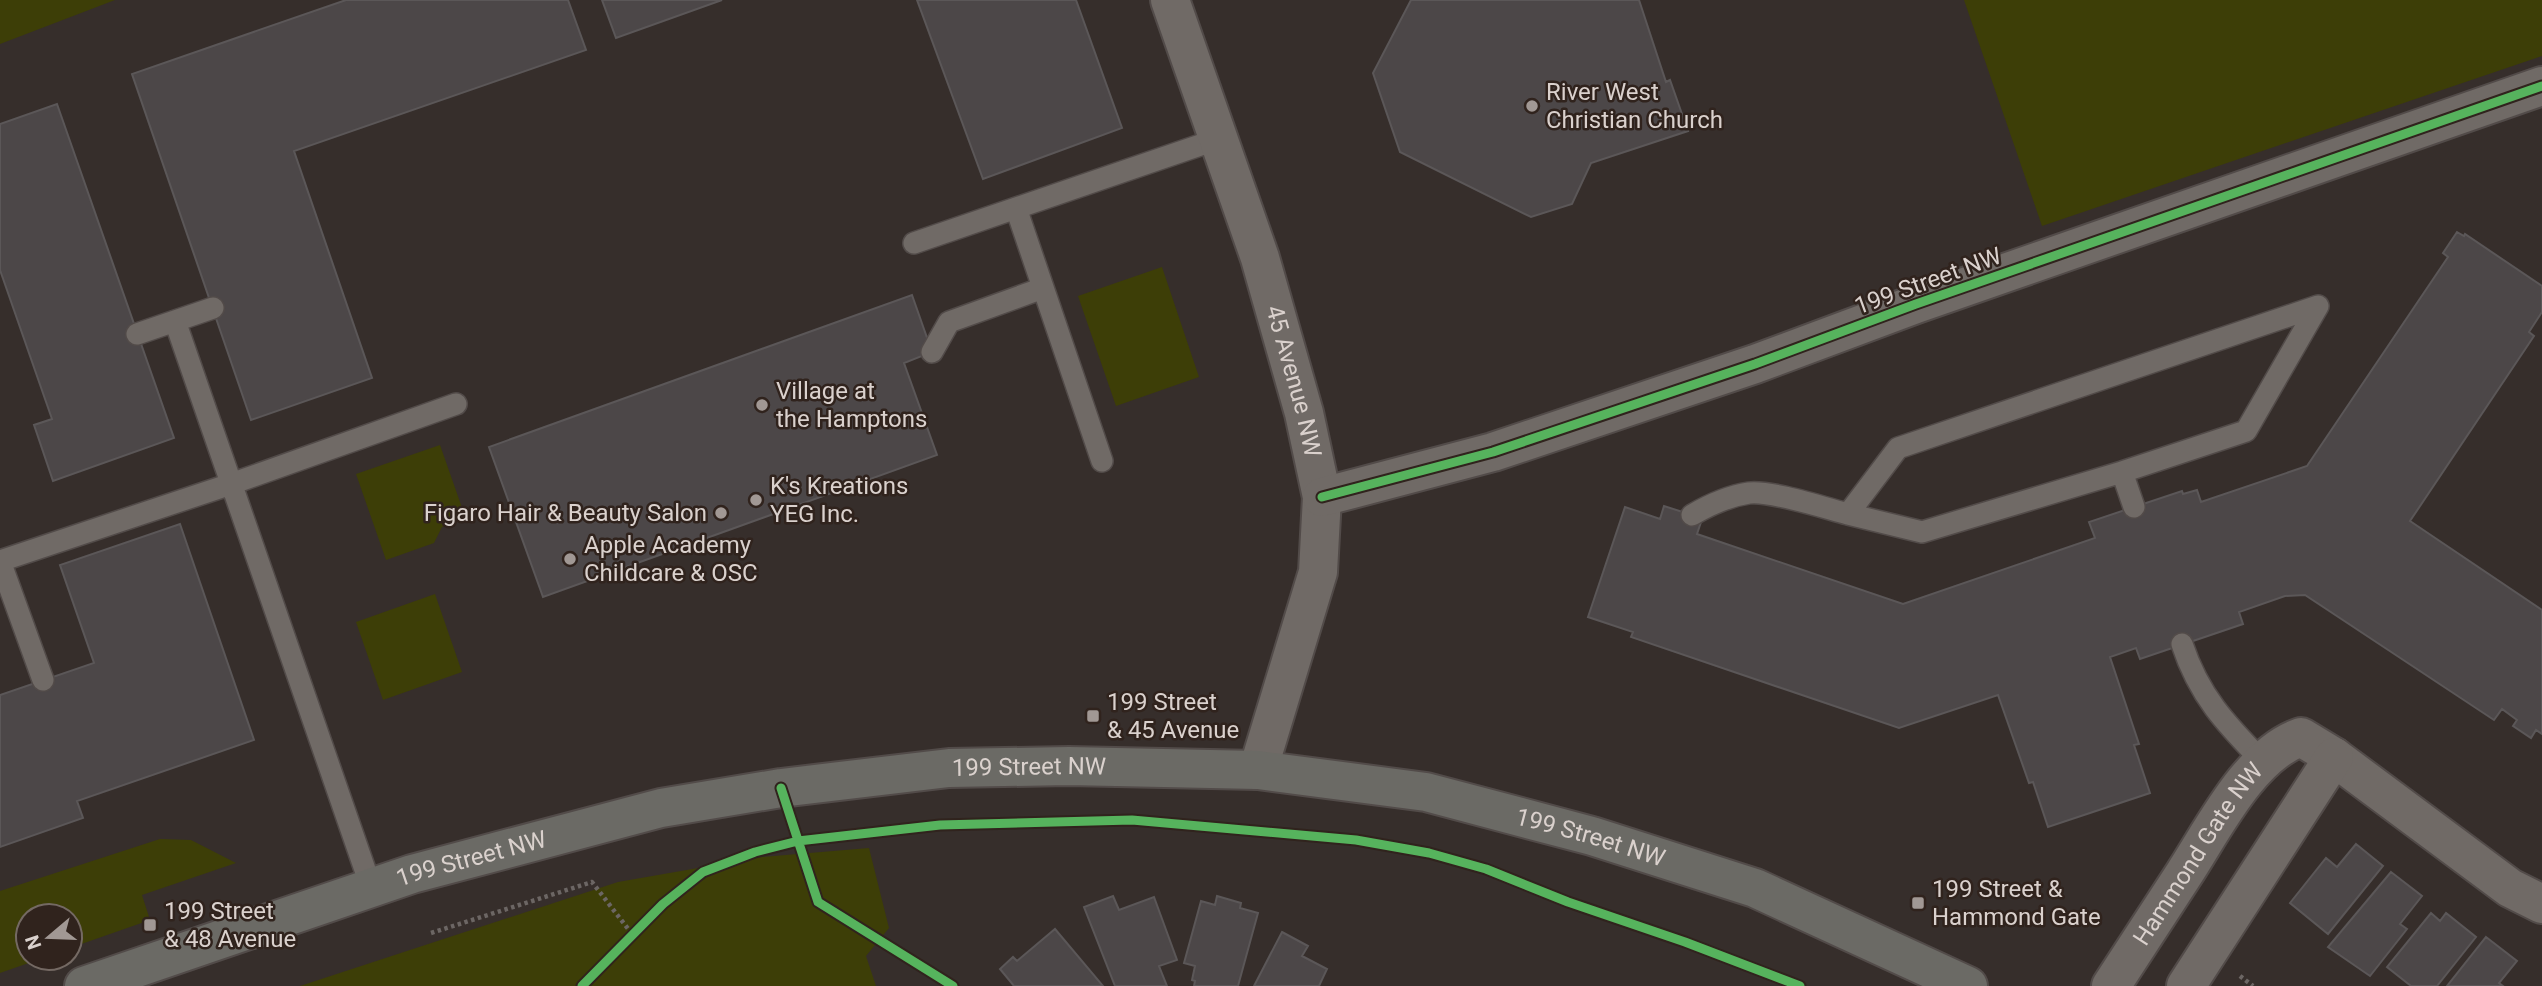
<svg xmlns="http://www.w3.org/2000/svg" width="2542" height="986" font-family="Roboto,sans-serif">
	<style>
		.green { fill: #3d3e07 }
		.building { fill: #4c4748; stroke: #5b5758; stroke-width: 2 }
		.lines { fill: none; stroke-linecap: round; stroke-linejoin: round }
		.lane-casing { stroke: #524b49; stroke-width: 24 }
		.street-casing { stroke: #524b49; stroke-width: 42 }
		.secondary-casing { stroke: #524b49; stroke-width: 42 }
		.path { stroke: #6c6664; stroke-width: 4.5; stroke-dasharray: 3.5 3.5; stroke-linecap: butt }
		.lane { stroke: #706a66; stroke-width: 21 }
		.street { stroke: #706a66; stroke-width: 38 }
		.secondary { stroke: #6b6a65; stroke-width: 38 }
		.cycleway-casing { stroke: #30231d; stroke-width: 13 }
		.cycleway { stroke: #56b35d; stroke-width: 9 }
		.poi-dot { fill: #a19894; stroke: #30231d; stroke-width: 2.5 }
		.labels { text-anchor: middle; stroke-width: 5; stroke-linejoin: round; paint-order: stroke }
		.poi-label { font-size: 24px; fill: #dad1cd; stroke: #30231d; text-anchor: start }
		.street-label { font-size: 24px; fill: #dad1cd; stroke: #30231d }
	</style>
	<rect width="100%" height="100%" fill="#362e2b"/>
	<!-- green -->
	<path class="green" d="M0,0H115L0,44Z
		M1964,0H2542V56L2042,226Z
		M1162,267L1199,377L1116,406L1078,296Z
		M440,445L466,519L442,527L434,543L386,560L356,474Z
		M435,594L462,672L383,700L356,622Z
		M160,839L191,840L236,863L142,895L150,920L70,948V916H28V958H43L0,973V891Z
		M869,848L889,928L866,956L876,986H300L618,882L761,857Z"/>
	<!-- building -->
	<path class="building" d="M346,0H568L586,50L294,151L372,378L251,420L132,74Z
		M602,0H722L616,38Z
		M917,0H1076L1122,128L983,179Z
		M1411,0H1639L1666,82L1670,80L1688,131L1591,163L1572,204L1531,217L1400,152L1373,73Z
		M57,104L174,438L53,481L34,425L52,419L0,270V124Z
		M2457,232L2464,236L2465,234L2542,286V312L2529,332L2534,336L2410,521L2542,610V734L2536,730L2531,738L2513,726L2517,720L2502,709L2494,720L2305,595L2285,596L2239,612L2243,624L2140,659L2136,648L2110,657L2139,744L2134,745L2150,793L2048,827L2033,782L2029,783L1998,695L1899,728L1631,637L1633,632L1588,617L1625,507L1660,519L1664,506L1692,515L1702,519L1697,534L1903,604L2095,538L2089,522L2182,491L2183,494L2197,490L2201,502L2307,466L2448,257L2443,253Z
		M912,295L932,352L904,363L937,455L543,597L489,447Z
		M180,524L254,740L77,801L83,818L0,847V695L94,663L60,565Z
		M2356,844L2383,866L2328,934L2290,903L2326,858L2337,867Z
		M2391,872L2422,896L2400,924L2407,929L2370,976L2328,947Z
		M1113,896L1119,910L1154,897L1177,960L1159,966L1167,986H1115L1084,907Z
		M1217,896L1241,903L1240,908L1258,913L1238,986H1194L1195,981L1192,980L1195,966L1184,963L1201,901L1215,905Z
		M2431,913L2440,921L2446,913L2476,937L2437,986H2411L2387,967Z
		M1055,929L1103,986H1014L1000,969L1013,957L1017,961Z
		M1282,932L1308,946L1302,956L1327,969L1319,986H1254Z
		M2486,937L2517,961L2499,983L2503,986H2447Z"/>
	<g class="lines">
		<defs>
			<path id="lane" d="M1016,208L1102,461
				M914,243L1218,139
				M175,321L371,887
				M137,334L213,308
				M932,352L949,322L1043,288
				M2122,472L2134,507
				M1692,515C1709,505 1729,496 1749,493C1770,490 1825,508 1848,514L1898,448L2318,306L2246,431L2122,472L1922,532L1848,514
				M0,561L231,484L456,404
				M0,561L43,680
				M2182,644C2199,696 2226,724 2263,762"/>
			<g id="street">
				<path id="s1" d="M1170,0L1260,258L1304,413L1322,497L1318,572L1258,770"/>
				<path d="M1322,497L1493,452L1755,364L1916,304L2542,86"/>
				<path id="s2" d="M2111,986C2135,949 2160,911 2184,874C2213,830 2249,755 2301,737L2334,757L2510,888L2542,904"/>
				<path d="M2186,986L2334,757"/>
			</g>
			<g id="secondary">
				<path id="s3" d="M84,986L412,874L661,808L781,788L949,768L1069,766L1258,770L1426,792L1592,836L1755,888L1968,986"/>
			</g>
		</defs>
		<!-- lane casing -->
		<use href="#lane" class="lane-casing"/>
		<!-- street casing -->
		<use href="#street" class="street-casing"/>
		<!-- secondary casing -->
		<use href="#secondary" class="secondary-casing"/>
		<!-- path -->
		<path class="path" d="M431,933L592,882L632,934
			M2240,976L2253,986"/>
		<!-- lane -->
		<use href="#lane" class="lane"/>
		<!-- street -->
		<use href="#street" class="street"/>
		<!-- secondary -->
		<use href="#secondary" class="secondary"/>
		<defs>
			<path id="cycleway" d="M1322,497L1493,452L1755,364L1916,304L2542,86
				M781,788L818,902L953,986
				M582,986L663,904L703,872L755,852L798,841L940,825L1132,820L1356,840L1429,853L1486,869L1568,902L1685,942L1800,986"/>
		</defs>
		<!-- cycleway casing -->
		<use href="#cycleway" class="cycleway-casing"/>
		<!-- cycleway -->
		<use href="#cycleway" class="cycleway"/>
	</g>
	<!-- markers -->
	<g class="poi-dot">
		<circle cx="1532" cy="106" r="7"/>
		<circle cx="762" cy="405" r="7"/>
		<circle cx="756" cy="500" r="7"/>
		<circle cx="721" cy="513" r="7"/>
		<circle cx="570" cy="559" r="7"/>
		<rect x="1086" y="709" width="14" height="14" rx="3.5"/>
		<rect x="1911" y="896" width="14" height="14" rx="3.5"/>
		<rect x="143" y="918" width="14" height="14" rx="3.5"/>
	</g>
	<g class="labels">
		<!-- poi labels -->
		<g class="poi-label">
			<text x="1546" y="100">River West<tspan x="1546" dy="28">Christian Church</tspan></text>
			<text x="776" y="399">Village at<tspan x="776" dy="28">the Hamptons</tspan></text>
			<text x="770" y="494">K's Kreations<tspan x="770" dy="28">YEG Inc.</tspan></text>
			<text x="707" y="521" text-anchor="end">Figaro Hair &amp; Beauty Salon</text>
			<text x="584" y="553">Apple Academy<tspan x="584" dy="28">Childcare &amp; OSC</tspan></text>
			<text x="1107" y="710">199 Street<tspan x="1107" dy="28">&amp; 45 Avenue</tspan></text>
			<text x="1932" y="897">199 Street &amp;<tspan x="1932" dy="28">Hammond Gate</tspan></text>
			<text x="164" y="919">199 Street<tspan x="164" dy="28">&amp; 48 Avenue</tspan></text>
		</g>
		<!-- street labels -->
		<g class="street-label">
			<text transform="translate(1928 281) rotate(-20)" y="8">199 Street NW</text>
			<text dy="8" stroke="none"><textPath href="#s1" startOffset="401">45 Avenue NW</textPath></text>
			<text dy="8" stroke="none"><textPath href="#s3" startOffset="975">199 Street NW</textPath></text>
			<text dy="8" stroke="none"><textPath href="#s3" startOffset="1544">199 Street NW</textPath></text>
			<text dy="8" stroke="none"><textPath href="#s2" startOffset="158">Hammond Gate NW</textPath></text>
			<text dy="8" stroke="none"><textPath href="#s3" startOffset="408">199 Street NW</textPath></text>
		</g>
	</g>
	<!-- north arrow -->
	<g transform="translate(49 937) rotate(251)"><circle r="33" fill="#30231d" stroke="#746963" stroke-width="2"/>
	<path d="M0-5L12 26L0 18L-12 26Z" fill="#a19894"/>
	<text y="-10" font-size="19" font-weight="bold" text-anchor="middle" fill="#dad1cd">N</text>
	</g>
</svg>
